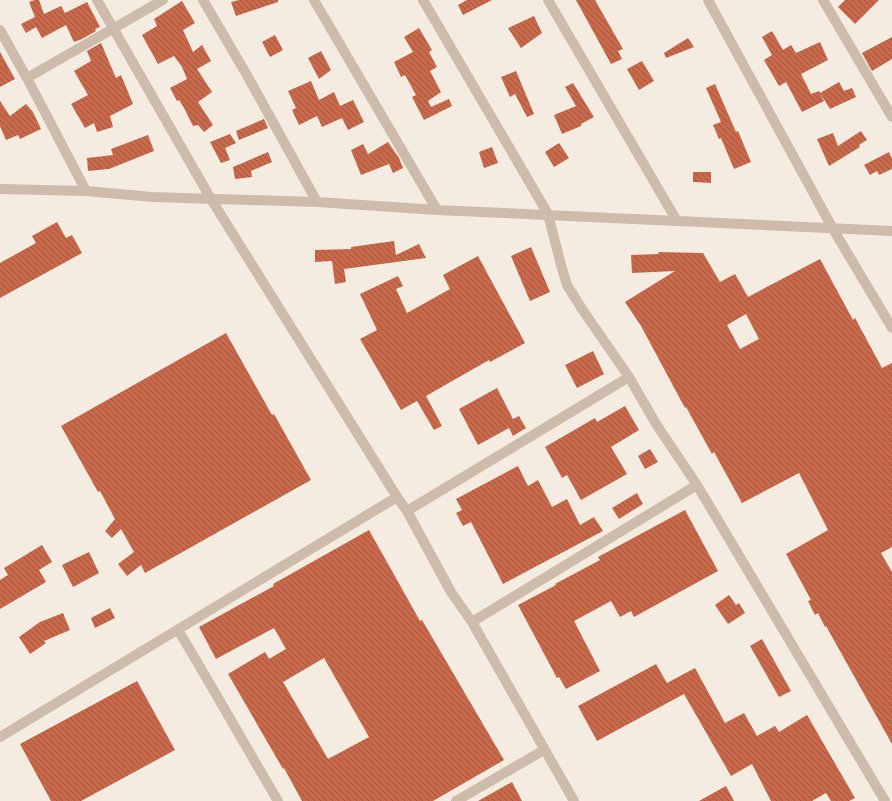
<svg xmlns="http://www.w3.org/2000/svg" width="892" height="801" font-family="Roboto,sans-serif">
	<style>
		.building { fill: url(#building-back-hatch); fill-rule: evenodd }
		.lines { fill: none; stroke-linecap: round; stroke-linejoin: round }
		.minor { stroke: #cdbbac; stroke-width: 10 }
	</style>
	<defs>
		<pattern id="building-back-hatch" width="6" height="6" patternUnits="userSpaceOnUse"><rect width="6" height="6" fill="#c8694b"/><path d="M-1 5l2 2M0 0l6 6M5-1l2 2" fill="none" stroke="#a4573f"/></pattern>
	</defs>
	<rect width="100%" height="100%" fill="#f4ebe1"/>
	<!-- building -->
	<path class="building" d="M35,0H39L44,14L61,6L65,13L87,2L100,27L95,29L96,31L82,39L74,42L66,25L42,38L36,27L26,33L21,24L35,17L29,2Z
		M239,0H278V2L236,16L231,2Z
		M467,0H492L463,15L458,5Z
		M576,0H595L623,49L618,51L622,59L611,64Z
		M845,0H879L855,24L838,7Z
		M182,1L195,23L183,30L193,52L202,45L211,61L197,69L212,92L198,102L213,125L204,132L198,125L193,126L184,108L179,100L177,101L170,88L187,79L182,67L174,56L158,64L142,35L157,26L154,19Z
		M534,16L542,33L521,48L508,28Z
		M419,28L432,50L429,52L437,67L430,71L441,92L428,101L431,107L449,99L452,106L424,120L412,97L416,95L405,75L401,77L394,62L413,52L404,37Z
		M772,31L783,50L791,45L796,53L820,42L828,60L801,74L811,94L819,91L824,101L802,112L786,82L779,86L764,60L772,55L762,37Z
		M275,35L283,50L270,57L262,42Z
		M892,37V59L872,71L862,53Z
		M688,38L694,47L666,58L664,53Z
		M101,43L116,78L121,75L133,104L110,116L113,127L97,132L94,123L85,128L71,104L88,95L74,71L91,61L87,51Z
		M321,51L331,70L319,79L308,58Z
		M0,52L15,79L0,87Z
		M642,61L654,81L639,90L627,69Z
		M516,71L534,114L527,117L515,94L510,97L501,77Z
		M311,81L319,100L334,92L340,106L353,100L364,122L348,130L342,118L322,127L317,116L299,125L292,110L296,108L288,91Z
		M839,82L844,91L852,88L856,97L830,109L820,93Z
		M573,83L594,117L581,124V126L562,134L554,115L576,106L565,87Z
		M715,84L736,132L738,131L751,162L734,169L721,138L719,139L713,125L721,122L706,88Z
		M0,101L10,116L26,104L33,112L41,129L20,139L18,135L6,140L0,126Z
		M264,119L268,128L239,140L236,131Z
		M861,131L867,140L859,145L860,147L829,166L817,139L833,133L838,146Z
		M230,134L236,143L225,148L230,160L221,163L210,142Z
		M148,135L154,151L109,169L88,171L87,158L113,155L111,149Z
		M388,142L399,158L403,168L393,173L389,164L361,175L351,150L363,144L368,154Z
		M559,143L569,158L554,167L545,152Z
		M492,147L498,163L484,168L479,152Z
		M268,152L272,162L251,171L252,177L235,179L233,167Z
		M889,152L892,159V169L879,175L877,171L870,175L864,165Z
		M693,172H711V183L693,182Z
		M57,222L66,238L72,235L82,253L0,298V263L36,243L32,236Z
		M394,241L396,255L419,244L426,258L344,269L346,282L335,284L332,261L315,262V250L351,249V247Z
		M531,247L550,292L530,301L511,256Z
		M658,252L703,253L720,282L735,274L748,297L820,259L853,320L855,318L882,368L892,363V547L881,553L892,572V744L826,626L825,627L818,613L815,615L808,601L811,600L786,554L828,530L799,473L742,503L714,452L712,454L686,407L685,408L641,326L625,302L675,271L632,273L631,255L659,254ZM746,314L759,339L740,349L727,325Z
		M478,256L525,343L490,362L489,360L426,396L442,426L434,430L417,401L401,410L360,339L377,330L360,294L398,276L403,286L396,289L407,313L450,289L443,275Z
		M226,333L272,415L274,414L311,480L145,573L141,565L127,576L118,564L134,552L121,529L112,538L105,531L115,519L100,491L98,492L61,426Z
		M593,351L604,374L577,388L565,365Z
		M497,388L513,419L519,416L526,428L513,436L509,428L478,445L459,409Z
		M625,406L639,430L611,447L627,474L581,500L567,475L562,478L545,447L595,418L597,422Z
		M650,449L658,462L645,469L638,456Z
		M518,466L528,486L538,480L552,507L567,499L580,525L594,517L603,531L503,584L471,522L463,526L456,513L462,510L456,499Z
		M637,493L643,504L619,519L612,508Z
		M685,510L718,571L634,617L631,611L620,617L611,601L574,621L600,671L566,689L559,677L557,678L518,605L556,585L555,584L600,560L598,557Z
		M369,530L420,621L422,620L504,760L433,801H302L284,768L283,769L228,674L265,652L269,659L286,649L274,628L216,659L199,627L274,586L273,584ZM324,658L369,737L328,759L283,682Z
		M42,545L52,562L39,570L46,582L0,609V580L8,575L4,568Z
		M89,552L99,573L73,587L62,565Z
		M729,595L736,605L739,603L745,613L728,624L715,605Z
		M110,608L115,618L95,628L91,618Z
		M63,613L70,630L44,641L46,643L30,654L19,637L40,622Z
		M762,639L791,691L779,697L750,646Z
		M656,664L667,683L695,668L725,723L744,713L757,736L775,726L779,732L807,715L855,798L849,801H831L826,793L812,801H771L752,764L731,776L684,694L597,741L578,706Z
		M137,681L175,750L81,801H51L20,744Z
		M512,782L522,801H478Z
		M726,786L734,801H699Z"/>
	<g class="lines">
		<!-- minor -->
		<path class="minor" d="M97,0L211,199L397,497L407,511L451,592L472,622L574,801
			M203,0L248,77L317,202
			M314,0L437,210
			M423,0L548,214L561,265L567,285L582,309L629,377L656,424L697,485L885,801
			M548,0L677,221
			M708,0L833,229L892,328
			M823,0L892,117
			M0,30L27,78L86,191
			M27,78L163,0
			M0,189L86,191L152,197L317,202L437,210L892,231
			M407,511L629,377
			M472,622L697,485
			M178,630C212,686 244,744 278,801
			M0,737L397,497
			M456,801L544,750"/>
	</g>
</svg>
